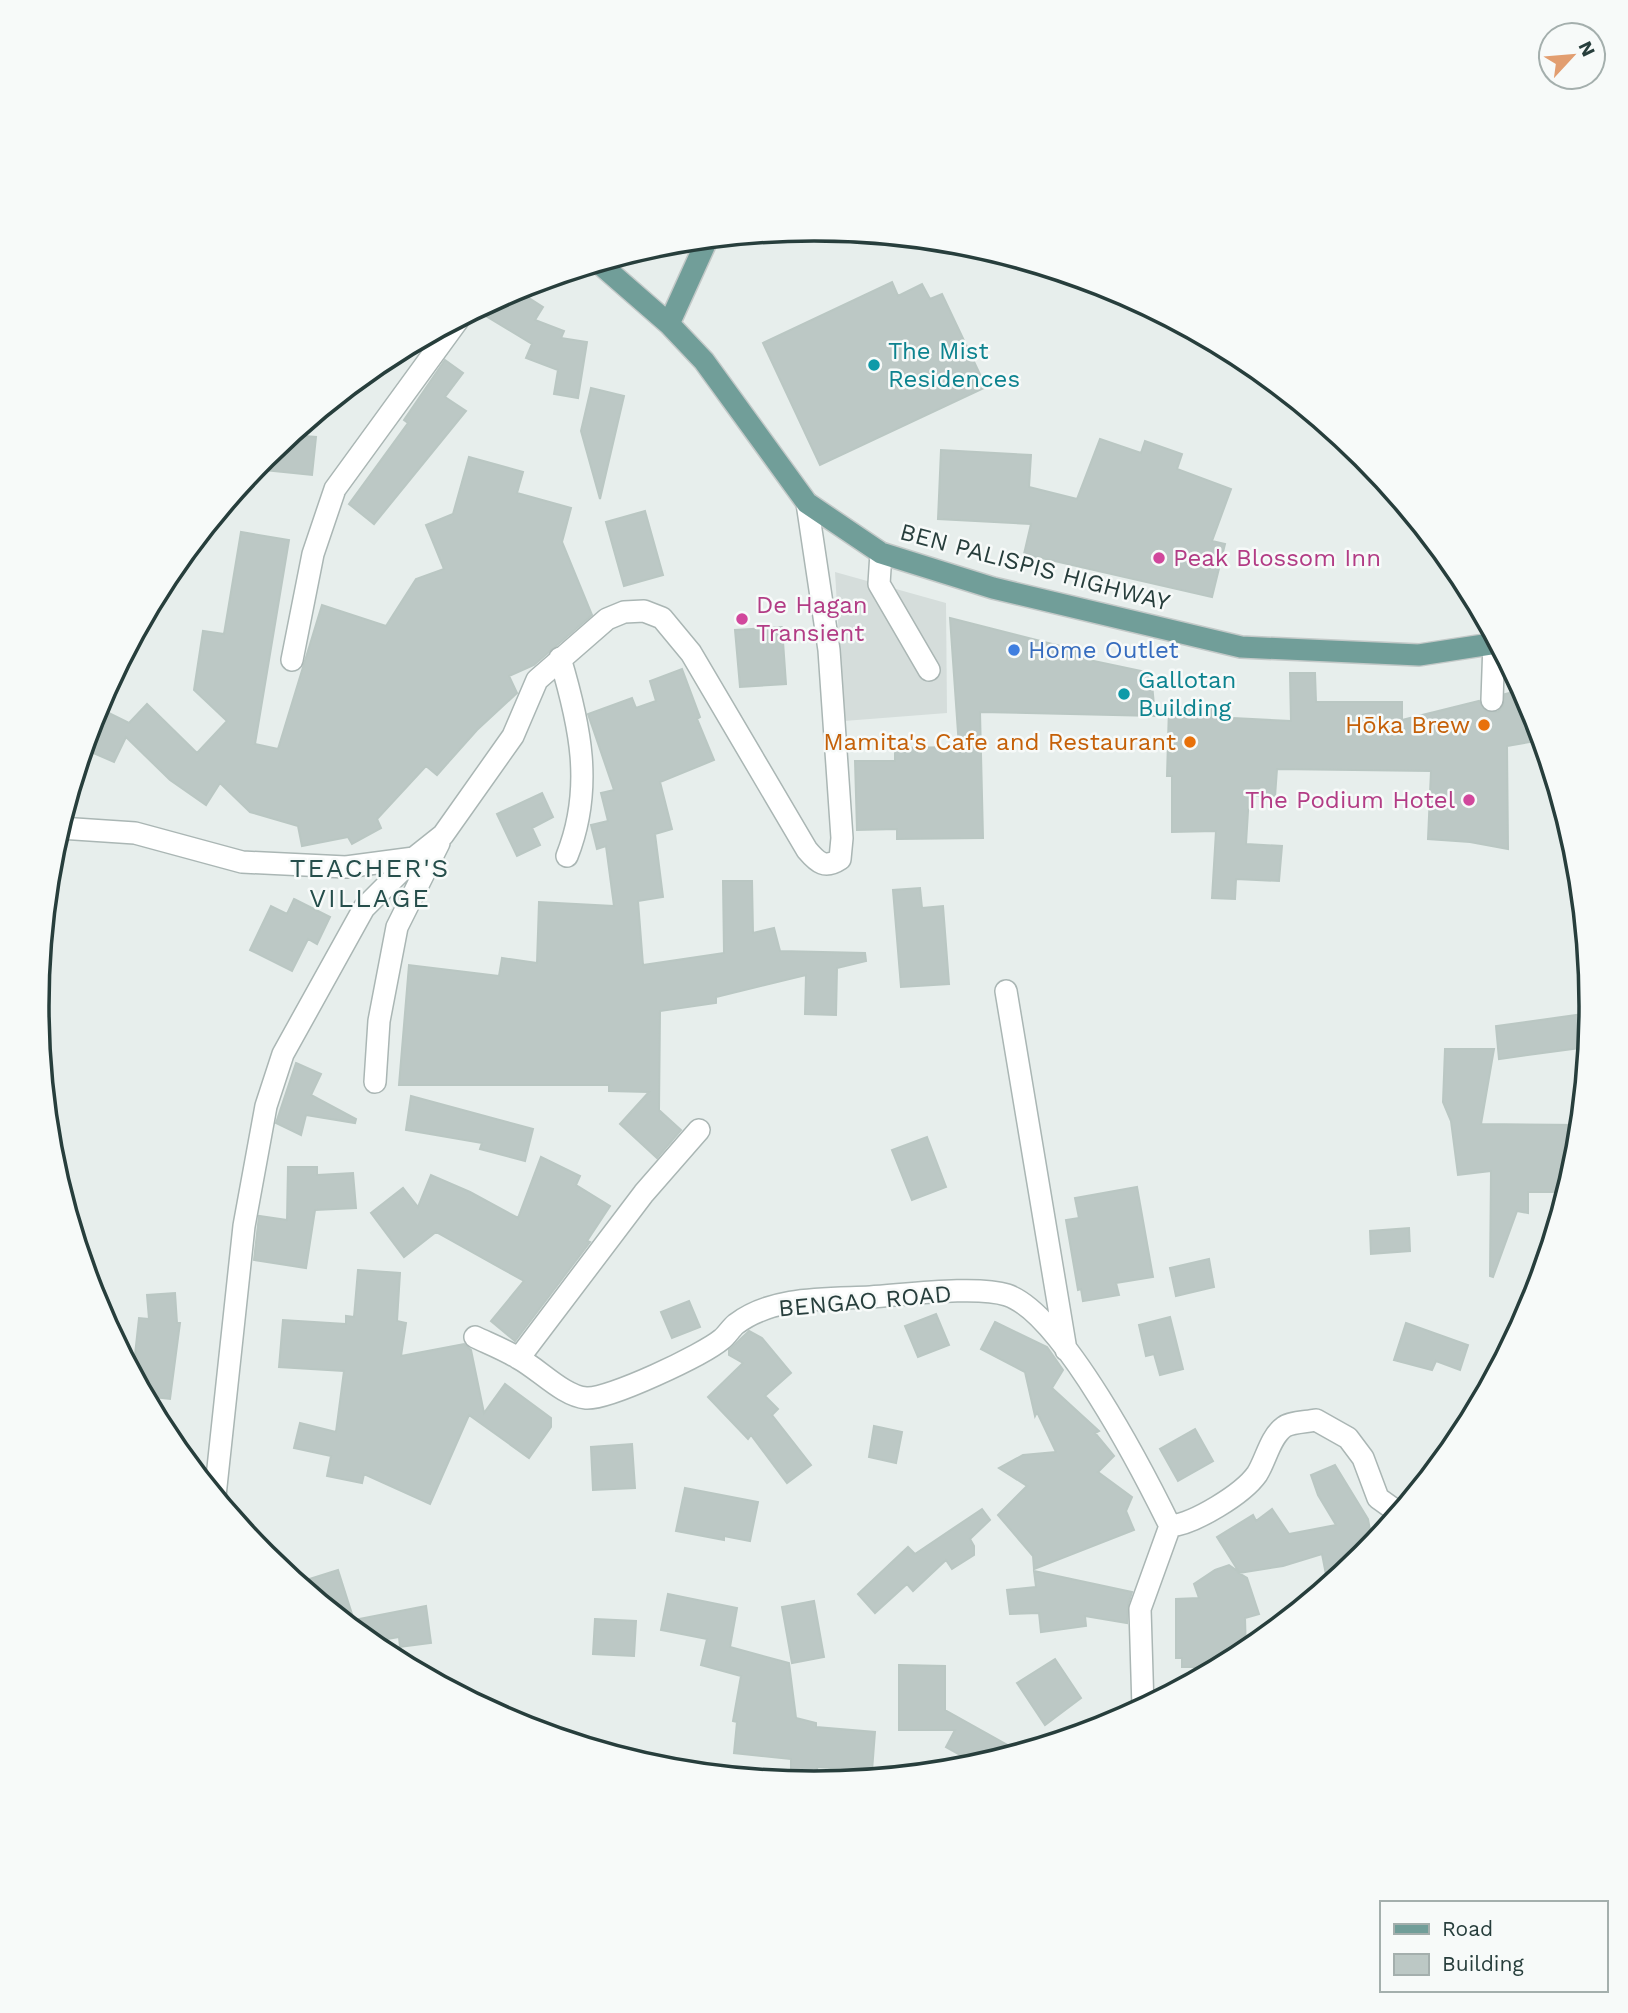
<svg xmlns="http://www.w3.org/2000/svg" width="1628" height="2013" font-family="'Work Sans',sans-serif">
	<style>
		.built { fill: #d5dddb }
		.building { fill: #bcc8c5; stroke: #bac7c3; stroke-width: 2 }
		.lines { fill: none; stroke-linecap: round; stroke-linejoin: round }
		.minor-casing { stroke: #aab6b4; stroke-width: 24 }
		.major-casing { stroke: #c3c9c8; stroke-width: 24 }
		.minor { stroke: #fff; stroke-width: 21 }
		.major { stroke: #719e99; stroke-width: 21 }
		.culture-dot { fill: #0f9aa8; stroke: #f7faf9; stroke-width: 2.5 }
		.hotel-dot { fill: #d1479c; stroke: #f7faf9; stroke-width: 2.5 }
		.shop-dot { fill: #3f7fe0; stroke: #f7faf9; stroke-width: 2.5 }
		.food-dot { fill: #e8710a; stroke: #f7faf9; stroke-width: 2.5 }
		.labels { text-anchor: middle; stroke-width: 5; stroke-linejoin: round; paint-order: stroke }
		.culture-label { font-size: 24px; fill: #0d838f; stroke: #f7faf9; text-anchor: start }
		.hotel-label { font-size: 24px; fill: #b23c85; stroke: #f7faf9; text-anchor: start }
		.street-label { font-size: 24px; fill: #273e3c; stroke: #f7faf9 }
		.shop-label { font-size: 24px; fill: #366cbe; stroke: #f7faf9; text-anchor: start }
		.food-label { font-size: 24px; fill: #c56008; stroke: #f7faf9; text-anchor: end }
		.neighbourhood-label { font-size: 26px; letter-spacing: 2px; fill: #254e4b; stroke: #f7faf9 }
		.rim { fill: none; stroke: #273e3c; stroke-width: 3.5 }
	</style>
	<rect width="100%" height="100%" fill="#e7eeec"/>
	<!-- built -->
	<path class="built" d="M835,572L946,603L947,713L844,721Z"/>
	<!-- building -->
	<path class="building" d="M892,282L898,296L922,284L930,299L942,294L986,387L820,465L763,343Z
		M515,289L543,307L535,320L564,331L561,338L587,342L578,398L554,394L558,370L526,358L532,344L476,310Z
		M445,360L463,373L445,397L466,411L374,524L349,504L408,423L404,420Z
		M591,388L624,396L600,499L581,431Z
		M291,435L316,437L312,475L255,469Z
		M1100,439L1141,453L1145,441L1182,454L1177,469L1231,489L1212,541L1225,544L1212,597L1024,554L1031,524L938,519L941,450L1031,455L1029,487L1077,499Z
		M469,457L523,472L517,493L571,508L562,542L592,615L534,665L509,676L517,693L477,730L437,775L426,766L377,819L381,828L352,844L348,837L302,846L298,826L250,812L220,783L206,805L170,780L126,737L114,762L84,749L101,709L129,723L147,704L197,753L227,721L194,690L203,631L224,634L241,532L289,540L255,744L278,749L322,605L386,626L416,579L444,569L426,525L453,514Z
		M645,511L663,575L624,586L606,522Z
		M950,618L1088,653L1089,660L1151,673L1155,716L980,712L983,838L897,839V829L857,830L855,761H895V748L959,747Z
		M782,627L786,684L740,687L735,630Z
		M682,669L700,717L697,719L714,760L660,782L672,829L655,834L663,897L638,901L643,965L724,953L723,881H752L753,933L774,928L780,951L865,953L866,961L837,968L836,1015L805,1014L806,975L716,997V1003L660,1011L659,1110L681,1130L657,1158L620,1124L649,1092L609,1091V1085H399L409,965L499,976L502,958L537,963L539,902L614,906L606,846L597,849L591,825L608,821L601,793L614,790L588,714L632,698L636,708L656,701L650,681Z
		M1290,673H1315L1316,702H1402V720L1479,701L1486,711L1498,712L1503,706L1505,694L1522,690L1532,709L1541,740L1507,746L1508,849L1470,842L1428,839L1431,771L1277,769L1275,797L1249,795L1246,844L1282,846L1279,881L1236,879L1235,899L1212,898L1216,831L1172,832V776H1167L1169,707L1213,708V717L1291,721Z
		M542,793L553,817L532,828L540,845L517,856L497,814Z
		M920,888L922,908L943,906L949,984L901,987L893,890Z
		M294,899L330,917L317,944L308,939L292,971L250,950L271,906L287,914Z
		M1591,1013L1587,1047L1499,1059L1496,1026Z
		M1445,1049H1494L1481,1124L1580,1125L1576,1159L1566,1192H1528V1213L1517,1211L1493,1277L1490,1276L1491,1171L1458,1175L1451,1121L1443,1102Z
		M296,1063L321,1074L311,1095L356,1119L355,1123L306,1115L301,1135L276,1123Z
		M411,1096L533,1129L525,1161L480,1149L482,1143L406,1130Z
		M927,1137L946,1187L912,1200L892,1150Z
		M541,1157L580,1176L576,1185L610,1206L587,1241L590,1242L515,1341L491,1321L524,1281L436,1232L404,1257L371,1213L403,1188L418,1207L431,1175L470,1192L518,1218Z
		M288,1167H317V1175L353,1173L356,1208L315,1210L306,1268L254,1260L259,1216L287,1220Z
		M1137,1187L1153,1277L1116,1283L1119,1295L1083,1301L1081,1289L1078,1290L1066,1220L1079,1218L1075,1198Z
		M1409,1228L1410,1251L1371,1254L1370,1231Z
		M1209,1259L1214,1287L1176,1296L1170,1268Z
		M358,1270L400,1273L397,1321L406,1323L401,1356L464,1344L471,1350L484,1413L505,1384L551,1418V1427L529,1458L469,1415L430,1504L364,1474L362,1483L327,1476L331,1456L294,1448L300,1423L336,1432L344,1371L279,1367L283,1320L346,1324V1316L354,1317Z
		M175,1293L177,1323H180L170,1399L145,1396L133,1373L139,1318L149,1319L147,1295Z
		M689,1301L700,1327L672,1338L661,1312Z
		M936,1314L949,1345L918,1357L905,1326Z
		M1170,1317L1183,1369L1160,1375L1154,1354L1146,1356L1139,1325Z
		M995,1322L1047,1347L1052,1354L1063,1370L1052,1388L1099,1431L1095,1433L1114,1456L1098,1472L1132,1497L1126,1511L1134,1530L1034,1569L1033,1556L998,1515L1027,1486L999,1468L1023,1455L1056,1452L1037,1412L1035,1416L1025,1372L981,1349Z
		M1406,1323L1468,1345L1460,1370L1436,1361L1432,1370L1394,1360Z
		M749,1331L762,1338L791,1373L765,1396L778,1409L772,1415L811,1465L787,1483L751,1435L748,1439L708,1397L743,1363L729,1355V1350Z
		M874,1426L902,1432L896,1463L869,1457Z
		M1195,1429L1213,1461L1178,1481L1160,1449Z
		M632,1444L635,1488L593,1490L591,1447Z
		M1335,1465L1368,1519L1372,1541L1369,1550L1328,1585L1322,1554L1283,1566L1239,1573L1247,1578L1259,1614L1245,1618L1246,1652L1220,1667H1182V1658H1176V1599L1199,1598L1194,1584L1215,1570L1229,1565L1239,1572L1217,1537L1253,1515L1256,1521L1272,1509L1289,1534L1336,1525L1318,1495L1311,1475Z
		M685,1488L758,1502L750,1541L724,1536V1540L676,1531Z
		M982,1509L990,1520L970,1539L974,1546V1555L952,1569L946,1560L913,1591L907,1584L875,1613L858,1594L908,1547L915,1554Z
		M338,1570L358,1633L297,1583Z
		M1034,1571L1132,1592L1128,1605L1127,1623L1085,1616L1086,1626L1041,1632L1039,1613L1010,1614L1007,1590L1036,1587Z
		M668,1594L737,1608L730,1647L789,1663L796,1718L816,1723V1727L875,1732L872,1771L817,1767L818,1783L791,1782V1759L734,1753L737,1722L733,1721L741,1676L701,1665L707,1639L661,1630Z
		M814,1601L824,1657L792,1663L782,1607Z
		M426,1606L431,1643L400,1647L399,1637L370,1642L362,1636L359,1619Z
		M595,1619L636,1621L634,1656L593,1654Z
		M1055,1659L1081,1698L1045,1725L1017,1683Z
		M899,1665L945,1666V1710L1020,1752L978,1765L946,1747L955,1730H899Z"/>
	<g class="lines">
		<defs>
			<path id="minor" d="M881,553L879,584L929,670
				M560,658C580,725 594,788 567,856
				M292,660L313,554L335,489L458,320
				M1492,700L1494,643
				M60,828L135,833L242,862L346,867L414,858
				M1006,991L1066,1350
				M375,1082L379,1021L397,927L439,843
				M475,1337C490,1344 505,1350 518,1358C539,1369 563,1396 586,1398C608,1400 703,1355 722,1339C727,1335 731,1328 736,1324C773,1296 826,1299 870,1297C904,1295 977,1285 1007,1295C1062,1313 1144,1473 1170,1526
				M519,1358L644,1193L699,1130
				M215,1496L244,1226L266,1106L283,1054L364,908L414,858L443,835L513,736L537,680L607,619L624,612L644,611L662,618L691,653L807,850C818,863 825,869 840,859L842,838L829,650L807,503
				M1143,1708L1140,1609L1170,1526C1194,1524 1243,1494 1257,1474C1266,1460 1270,1437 1284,1427C1291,1422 1307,1422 1316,1420L1348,1438L1363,1458L1378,1498L1399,1513"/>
			<path id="major" d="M599,263L669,324L704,361L807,503L881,553L993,588L1241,647L1419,655L1497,643
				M669,324L707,240"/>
		</defs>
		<!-- minor casing -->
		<use href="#minor" class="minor-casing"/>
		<!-- major casing -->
		<use href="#major" class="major-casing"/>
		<!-- minor -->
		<use href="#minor" class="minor"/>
		<!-- major -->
		<use href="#major" class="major"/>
	</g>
	<!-- markers -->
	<g class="culture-dot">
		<circle cx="874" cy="365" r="7"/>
		<circle cx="1124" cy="694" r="7"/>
	</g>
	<g class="hotel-dot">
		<circle cx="1159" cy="558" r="7"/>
		<circle cx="742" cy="619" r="7"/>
		<circle cx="1469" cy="800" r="7"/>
	</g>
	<circle class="shop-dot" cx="1014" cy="650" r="7"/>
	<g class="food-dot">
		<circle cx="1484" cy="725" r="7"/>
		<circle cx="1190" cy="742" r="7"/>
	</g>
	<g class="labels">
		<!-- culture labels -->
		<g class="culture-label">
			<text x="888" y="359">The Mist<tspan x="888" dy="28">Residences</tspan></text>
			<text x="1138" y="688">Gallotan<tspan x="1138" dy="28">Building</tspan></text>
		</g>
		<!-- hotel labels -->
		<g class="hotel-label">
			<text x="1173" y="566">Peak Blossom Inn</text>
			<text x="756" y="613">De Hagan<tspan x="756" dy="28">Transient</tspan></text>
			<text x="1455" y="808" text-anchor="end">The Podium Hotel</text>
		</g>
		<!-- street labels -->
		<g class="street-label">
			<text transform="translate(1035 567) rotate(15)" y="8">BEN PALISPIS HIGHWAY</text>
			<text transform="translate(865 1301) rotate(-5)" y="8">BENGAO ROAD</text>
		</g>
		<!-- shop labels -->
		<g class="shop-label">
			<text x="1028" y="658">Home Outlet</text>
		</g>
		<!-- food labels -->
		<g class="food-label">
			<text x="1470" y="733">Hōka Brew</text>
			<text x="1176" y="750">Mamita's Cafe and Restaurant</text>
		</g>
		<!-- neighbourhood labels -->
		<g class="neighbourhood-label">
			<text x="370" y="877">TEACHER'S<tspan x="370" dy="30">VILLAGE</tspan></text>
		</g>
	</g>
	<!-- crop -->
	<path d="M0 0H1628V2013H0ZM49 1006a765 765 0 1 1 1530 0a765 765 0 1 1-1530 0Z" fill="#f7faf9" fill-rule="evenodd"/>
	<path class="rim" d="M49 1006a765 765 0 1 1 1530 0a765 765 0 1 1-1530 0Z"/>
	<!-- legend -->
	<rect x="1380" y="1901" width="228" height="91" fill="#f7faf9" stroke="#a4afad" stroke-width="2"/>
	<rect x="1394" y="1924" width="35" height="10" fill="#719e99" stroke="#a4afad" stroke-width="2"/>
	<text x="1442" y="1936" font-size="21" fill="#273e3c">Road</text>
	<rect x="1394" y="1954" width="35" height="21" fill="#bcc8c5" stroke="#a4afad" stroke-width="2"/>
	<text x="1442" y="1971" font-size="21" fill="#273e3c">Building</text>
	<!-- north arrow -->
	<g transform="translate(1572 56) rotate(64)"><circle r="33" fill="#f7faf9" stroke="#a4afad" stroke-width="2"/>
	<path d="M0-5L12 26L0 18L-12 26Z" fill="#e29e70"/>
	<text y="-10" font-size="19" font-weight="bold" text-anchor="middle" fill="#273e3c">N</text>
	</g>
</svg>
